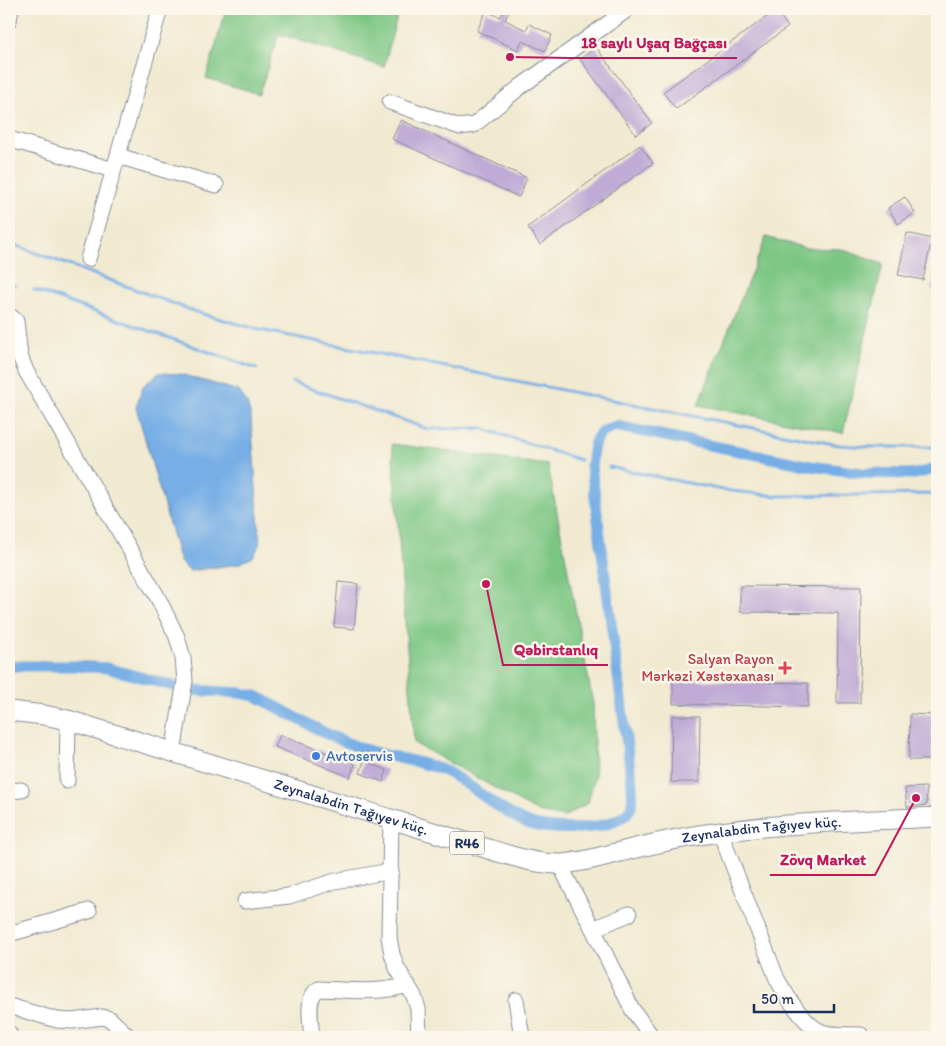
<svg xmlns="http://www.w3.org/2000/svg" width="946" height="1046" font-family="Itim,sans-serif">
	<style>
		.green { fill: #7cc683; stroke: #4c7a70 }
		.water { fill: #76aee5; stroke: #486ea2 }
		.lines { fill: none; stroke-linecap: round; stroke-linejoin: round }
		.stream { stroke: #76aee5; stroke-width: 3 }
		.canal { stroke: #76aee5; stroke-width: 11 }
		.building { fill: #bfabd6 }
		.minor-casing { stroke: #868c98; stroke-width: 17 }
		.major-casing { stroke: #868c98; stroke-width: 21 }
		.minor { stroke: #fff; stroke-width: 15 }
		.major { stroke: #fff; stroke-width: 19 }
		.health-dot { fill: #e0444e; stroke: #fbf7ec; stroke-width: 2 }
		.shop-dot { fill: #3f7fe0; stroke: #fbf7ec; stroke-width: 2 }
		.labels { text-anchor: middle; stroke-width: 5; stroke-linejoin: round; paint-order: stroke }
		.shield { fill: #fbf7ec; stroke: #5e6b89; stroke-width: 1 }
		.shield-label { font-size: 14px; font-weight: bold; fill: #1b2f5e }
		.health-label { font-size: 15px; fill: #be3a42; stroke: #fbf7ec; text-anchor: end }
		.shop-label { font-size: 15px; fill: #366cbe; stroke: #fbf7ec; text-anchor: start }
		.street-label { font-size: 15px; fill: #1b2f5e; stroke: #fbf7ec }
		.leader { fill: none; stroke: #c2185b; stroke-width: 2 }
		.callout-dot { fill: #c2185b; stroke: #fbf7ec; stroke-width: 2 }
		.callout-label { font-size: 16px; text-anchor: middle; font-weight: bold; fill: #c2185b; stroke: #fbf7ec; stroke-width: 5; stroke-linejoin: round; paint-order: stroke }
	</style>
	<rect width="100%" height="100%" fill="#fbf7ec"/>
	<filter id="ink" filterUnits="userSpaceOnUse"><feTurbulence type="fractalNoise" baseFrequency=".02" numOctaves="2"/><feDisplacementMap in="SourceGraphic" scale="10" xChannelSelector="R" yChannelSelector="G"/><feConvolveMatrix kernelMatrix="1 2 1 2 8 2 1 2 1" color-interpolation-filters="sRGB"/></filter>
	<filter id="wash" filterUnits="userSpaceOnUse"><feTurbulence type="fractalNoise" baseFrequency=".0096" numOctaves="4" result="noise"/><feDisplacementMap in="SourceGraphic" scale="20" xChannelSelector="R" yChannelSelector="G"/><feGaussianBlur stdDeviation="1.12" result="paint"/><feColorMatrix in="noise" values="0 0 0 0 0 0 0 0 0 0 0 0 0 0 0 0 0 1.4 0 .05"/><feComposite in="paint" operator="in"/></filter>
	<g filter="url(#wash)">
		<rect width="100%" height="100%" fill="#f1ead1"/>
		<!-- green -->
		<path class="green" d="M226,9H399L384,67L279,34L259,94L206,78Z
			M766,237L806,248L841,249L883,264L843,433L698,405Z
			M392,444L548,465L593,703L595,776L588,803L564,817L538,812L414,743Z"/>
		<!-- water -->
		<path class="water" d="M159,373L180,374L239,391L247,403L251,417L260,544L253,557L238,564L189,571L180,562L136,407L143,386Z"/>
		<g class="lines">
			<!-- stream -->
			<path class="stream" d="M9,243L199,313L260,330L839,445L871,447H937
				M9,284L15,285
				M34,290L257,369
				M292,382L428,429L481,428L580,460
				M609,467L723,490L777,496L937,494"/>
			<!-- canal -->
			<path class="canal" d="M9,666H74L107,668L173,686
				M191,690L240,693L256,696C291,714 327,737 364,749C390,758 420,760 445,771C473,785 496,809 525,822C546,832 620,833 631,807C634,802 632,791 632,785L591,466C594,444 592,433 616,426L811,466L862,473L915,474L931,470L937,466"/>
		</g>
		<g id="blocks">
			<!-- building -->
			<path class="building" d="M504,9H510L505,20L526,30L529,24L552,35L545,51L522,41L518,50L477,31L486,11L500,17Z
				M776,10L788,27L676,109L663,92Z
				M596,47L652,123L636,135L580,59Z
				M401,120L527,178L519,197L392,139Z
				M640,145L653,163L540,245L528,227Z
				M905,197L915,213L898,224L888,208Z
				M907,233L932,239L923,280L898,275Z
				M937,271V291L931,289Z
				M338,582L358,584L354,629L334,627Z
				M740,586L861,587L860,703H837L838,613L740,612Z
				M673,680L808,683V707L673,704Z
				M910,714L933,715L932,760H909Z
				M672,716H700L699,782H671Z
				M280,735L355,764L350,777L275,747Z
				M9,742H11V761H9Z
				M364,761L387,770L383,782L360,773Z
				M926,787L927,805L907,807L905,788Z"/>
		</g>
	</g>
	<g filter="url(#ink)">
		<use href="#blocks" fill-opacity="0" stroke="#868c98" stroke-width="1"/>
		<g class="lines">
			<defs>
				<path id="minor" d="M9,20L11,9
					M390,102L460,127L474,125L520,87L628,9
					M9,139L113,170
					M118,156L216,185
					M88,259L160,9
					M9,315L16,321L20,356L26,371L158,598L177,637L183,658L185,681L173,752
					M67,781L68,720
					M9,791L21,790
					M391,819L389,937L392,954L397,968L414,996L418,1009L419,1037
					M720,832L777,979C786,995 804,1025 822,1032C833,1036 849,1034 861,1035
					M561,864L564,873L593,929L632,1009L652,1037
					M245,901L289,896L335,881L391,871
					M593,929L629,914
					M9,934L89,911
					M516,1000L522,1037
					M9,1006L57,1020L72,1021L102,1017L110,1019L129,1037
					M9,1033V1037
					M312,1037C311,1023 305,996 319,989C351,990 377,994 408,985"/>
				<g id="major">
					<path id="s1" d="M9,711L44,715L68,720L482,847C508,855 534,864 560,864C581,863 603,856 624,851C656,843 688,836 721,832C792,822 865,821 937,817"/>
				</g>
			</defs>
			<!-- minor casing -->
			<use href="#minor" class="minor-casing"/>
			<!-- major casing -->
			<use href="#major" class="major-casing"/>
			<!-- minor -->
			<use href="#minor" class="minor"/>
			<!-- major -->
			<use href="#major" class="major"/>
		</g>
	</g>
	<!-- markers -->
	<path class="health-dot" d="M782.5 660.5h5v5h5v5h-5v5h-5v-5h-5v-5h5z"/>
	<circle class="shop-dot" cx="316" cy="756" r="5"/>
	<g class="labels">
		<!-- shield labels -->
		<rect class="shield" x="449.5" y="831.5" width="35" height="23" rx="4"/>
		<g class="shield-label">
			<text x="467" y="848">R46</text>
		</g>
		<!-- health labels -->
		<g class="health-label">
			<text x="774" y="664">Salyan Rayon<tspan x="774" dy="17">Mərkəzi Xəstəxanası</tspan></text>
		</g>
		<!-- shop labels -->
		<g class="shop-label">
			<text x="326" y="761">Avtoservis</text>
		</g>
		<!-- street labels -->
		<g class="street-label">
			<text dy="5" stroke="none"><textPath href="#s1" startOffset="356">Zeynalabdin Tağıyev küç.</textPath></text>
			<text dy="5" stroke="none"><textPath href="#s1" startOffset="778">Zeynalabdin Tağıyev küç.</textPath></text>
		</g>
	</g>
	<!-- callouts -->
	<path class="leader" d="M510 57L571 58H737M486 584L503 665H608M916 798L875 875H770"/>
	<g class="callout-dot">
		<circle cx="510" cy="57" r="5"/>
		<circle cx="486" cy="584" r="5"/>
		<circle cx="916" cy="798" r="5"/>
	</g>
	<g class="callout-label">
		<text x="654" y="48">18 saylı Uşaq Bağçası</text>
		<text x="556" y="655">Qəbirstanlıq</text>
		<text x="823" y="865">Zövq Market</text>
	</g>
	<!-- margin -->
	<rect width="946" height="1046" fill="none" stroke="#fbf7ec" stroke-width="30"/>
	<!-- scale -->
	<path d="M754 1004v8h80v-8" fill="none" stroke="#1b2f5e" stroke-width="2.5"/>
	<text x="761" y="1004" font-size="15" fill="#1b2f5e" stroke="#fbf7ec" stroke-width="4" paint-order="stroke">50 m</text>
</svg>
